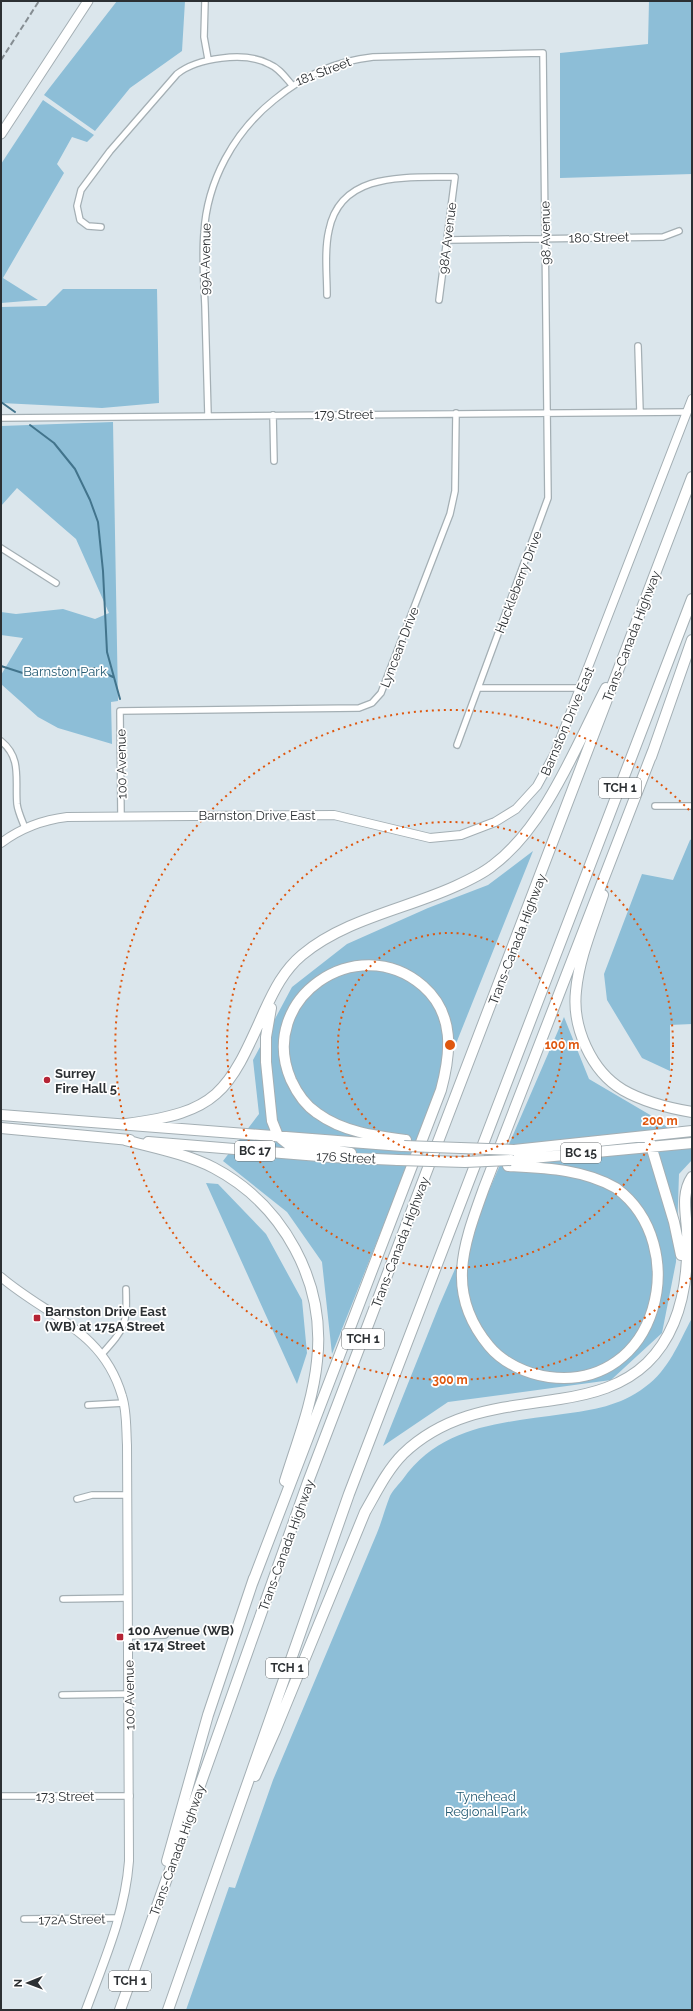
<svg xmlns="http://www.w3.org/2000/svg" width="693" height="2011" font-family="Raleway,sans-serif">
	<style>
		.green { fill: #8dbed7 }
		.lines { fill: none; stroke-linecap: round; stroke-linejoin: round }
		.stream { stroke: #42748c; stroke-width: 2 }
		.street-casing { stroke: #a4afb4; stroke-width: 8 }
		.secondary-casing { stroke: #a4afb4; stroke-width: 10 }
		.primary-casing { stroke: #a4afb4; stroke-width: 11 }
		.highway-casing { stroke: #a4afb4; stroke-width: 12 }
		.street { stroke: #fff; stroke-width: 5.5 }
		.secondary { stroke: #fff; stroke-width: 8 }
		.primary { stroke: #fff; stroke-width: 9 }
		.highway { stroke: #fff; stroke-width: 10 }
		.rail { stroke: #858d92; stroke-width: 2; stroke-dasharray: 6 3; stroke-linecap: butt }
		.highway-bridge-casing { stroke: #a4afb4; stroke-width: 12; stroke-linecap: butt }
		.highway-bridge { stroke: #fff; stroke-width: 10 }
		.ring { fill: none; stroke: #df570e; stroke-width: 2; stroke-dasharray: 2 4 }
		.poi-dot { fill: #b52435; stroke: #fff; stroke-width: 1.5 }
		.labels { text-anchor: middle; stroke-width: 3.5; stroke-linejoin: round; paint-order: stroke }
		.shield { fill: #fff; stroke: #6b6e70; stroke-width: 1 }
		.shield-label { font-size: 12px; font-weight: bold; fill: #2c3033 }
		.street-label { font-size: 13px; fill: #2c3033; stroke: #fff }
		.park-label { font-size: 13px; fill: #265c74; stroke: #fff }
		.poi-label { font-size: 13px; font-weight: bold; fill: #2c3033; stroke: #fff; text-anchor: start }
		.centre { fill: #df570e; stroke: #fff; stroke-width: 2 }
		.ring-label { font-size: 12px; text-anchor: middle; font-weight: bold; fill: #df570e; stroke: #fff; stroke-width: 3.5; stroke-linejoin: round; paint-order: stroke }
	</style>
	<rect width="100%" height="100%" fill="#dbe6ec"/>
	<!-- green -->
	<path class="green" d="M117,1H185L182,51L130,88L95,131L44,95Z
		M649,1H692V174L560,178V53L648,44Z
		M43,100L94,135L87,142L72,137L57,164L64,173L3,278L38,300L1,303V164Z
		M63,289H157L159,403L102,408L1,403V307L46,306Z
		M113,422L118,701L111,702L112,744L58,728L38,717L1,684V675L23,638L1,635V612L16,614L63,609L95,619L109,613L76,539L17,488L1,506V426Z
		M692,839V1024L670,1025V1071L642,1058L607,1000L604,974L642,874L673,880L690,840Z
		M533,851L332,1354L322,1262L287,1212L223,1161L259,1114L253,1060L292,987L347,944L428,908L488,885Z
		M564,1017L589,1079L657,1119L692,1148V1160L679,1174L676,1262L662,1333L611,1380L448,1402L383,1446L439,1306Z
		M206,1183L218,1184L266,1234L302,1300L307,1353L297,1384Z
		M692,1318V2010H186L229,1887L235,1888L273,1780L377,1533C382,1521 385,1508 390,1496C393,1490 399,1484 403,1479C442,1425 502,1423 563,1414C593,1410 620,1406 645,1387C669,1370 679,1342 692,1318Z"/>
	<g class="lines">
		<!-- stream -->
		<path class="stream" d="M1,402L15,412
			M30,425L54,443L75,469L90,500L98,522L103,571L107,652L120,699
			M1,666L32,676L94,668L113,677"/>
		<defs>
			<path id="street" d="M205,1L204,37L208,59
				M101,227L88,226L80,220L77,206L81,190L110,151L177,74C197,58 245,51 269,64C279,68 285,77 292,85
				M447,240L663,237L679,231
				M327,295C327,274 324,251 329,230C341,170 409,178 455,177L439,300
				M638,346L640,412
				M208,415C207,379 206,342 205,306C204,282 202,257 204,233C207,181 234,132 274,100C304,75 335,61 373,57L543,53L548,498L457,745
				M273,415L274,461
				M1,418L687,412
				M1,548L56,583
				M478,688H582
				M1,741C22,758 15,779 17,804C18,812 22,820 25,828
				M655,806H692
				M121,816L120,711L359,708L372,703L381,693L450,514L455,491L456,413
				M102,1354C126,1327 127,1325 126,1289
				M88,1405L124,1403
				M77,1499L92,1495H128
				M63,1599L128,1598
				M128,1636L165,1635
				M62,1695L129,1694
				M1,1796H130
				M24,1919L119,1918"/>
			<path id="secondary" d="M1,843C21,828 42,820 67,817L334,815L430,838L461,835L495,822L516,809L537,786L554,755L692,399
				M1,1277C48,1317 103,1330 122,1396C127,1411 126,1429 127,1445L129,1861C125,1914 104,1961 86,2010"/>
			<path id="primary" d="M1,134L88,1"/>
			<path id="highway" d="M651,757L692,640
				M603,895C593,926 579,958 576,991C572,1027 591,1071 623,1090C644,1102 668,1108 692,1112
				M271,1008L266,1037V1062L272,1121L278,1136L288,1144L351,1153
				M1,1115L402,1146
				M126,1124C218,1112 228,1093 264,1012C274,990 284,970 302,955C345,919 406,909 456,886C467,881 482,874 492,866C545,827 576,746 606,688
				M1,1128L130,1140
				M649,1139L674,1222L681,1255
				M125,1140C155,1148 187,1154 214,1168C284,1205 326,1283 317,1361C313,1402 297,1442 285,1481
				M148,1142L331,1157L398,1160
				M514,1150L692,1131
				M511,1160L692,1143
				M508,1166C545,1168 583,1169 616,1188C693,1245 659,1391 549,1377C527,1374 503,1363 489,1346C445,1293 463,1246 484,1188L653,751
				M252,1584L441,1090C451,1053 455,1014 423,986C357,929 256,999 291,1080C297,1093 305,1105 317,1113C343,1132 375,1136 406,1140
				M255,1776L275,1731L365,1512C376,1493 387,1470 403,1454C448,1411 501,1408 560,1399C592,1394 623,1386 647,1363C682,1329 689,1276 687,1230C686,1213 681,1193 692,1177
				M167,1861L208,1715L254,1578
				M120,2010L308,1482L692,477
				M168,2010L349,1494L692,599"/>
		</defs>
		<!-- street casing -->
		<use href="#street" class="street-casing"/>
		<!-- secondary casing -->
		<use href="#secondary" class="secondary-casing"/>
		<!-- primary casing -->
		<use href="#primary" class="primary-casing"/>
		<!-- highway casing -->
		<use href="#highway" class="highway-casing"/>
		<!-- street -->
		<use href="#street" class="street"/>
		<!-- secondary -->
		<use href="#secondary" class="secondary"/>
		<!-- primary -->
		<use href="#primary" class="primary"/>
		<!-- highway -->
		<use href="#highway" class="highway"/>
		<!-- rail -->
		<path class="rail" d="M1,60L39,1"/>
		<defs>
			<path id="highway-bridge" d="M404,1146L514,1150
				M398,1160L465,1162L511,1160"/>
		</defs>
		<!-- highway-bridge casing -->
		<use href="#highway-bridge" class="highway-bridge-casing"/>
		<!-- highway-bridge -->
		<use href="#highway-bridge" class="highway-bridge"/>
	</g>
	<!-- distance rings -->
	<g class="ring">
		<circle cx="450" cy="1045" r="112"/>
		<circle cx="450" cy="1045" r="223"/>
		<path d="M691 1278A335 335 0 1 1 691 812"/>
	</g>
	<!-- markers -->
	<g class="poi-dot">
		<circle cx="47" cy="1080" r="4"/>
		<rect x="33" y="1314" width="8" height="8" rx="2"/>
		<rect x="116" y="1633" width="8" height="8" rx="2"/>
	</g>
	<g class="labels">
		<!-- shield labels -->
		<g class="shield">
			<rect x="599" y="778" width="42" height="20" rx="3"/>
			<rect x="235" y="1141" width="40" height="20" rx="3"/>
			<rect x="561" y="1143" width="40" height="20" rx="3"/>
			<rect x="342" y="1329" width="42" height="20" rx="3"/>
			<rect x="266" y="1658" width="42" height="20" rx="3"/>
			<rect x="109" y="1971" width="42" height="20" rx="3"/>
		</g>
		<g class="shield-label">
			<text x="620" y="792">TCH 1</text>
			<text x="255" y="1155">BC 17</text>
			<text x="581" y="1157">BC 15</text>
			<text x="363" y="1343">TCH 1</text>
			<text x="287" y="1672">TCH 1</text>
			<text x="130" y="1985">TCH 1</text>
		</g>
		<!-- street labels -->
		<g class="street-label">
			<text transform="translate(323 71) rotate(-21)" y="5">181 Street</text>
			<text transform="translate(545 233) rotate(-91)" y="5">98 Avenue</text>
			<text transform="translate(599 237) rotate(-1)" y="5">180 Street</text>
			<text transform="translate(447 238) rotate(-83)" y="5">98A Avenue</text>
			<text transform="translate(205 259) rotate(-89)" y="5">99A Avenue</text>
			<text x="344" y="419">179 Street</text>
			<text transform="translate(518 582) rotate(-69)" y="5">Huckleberry Drive</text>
			<text transform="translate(631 636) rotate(-69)" y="5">Trans-Canada Highway</text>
			<text transform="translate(399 647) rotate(-69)" y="5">Lyncean Drive</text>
			<text transform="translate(567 721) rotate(-67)" y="5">Barnston Drive East</text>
			<text transform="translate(121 764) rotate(-91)" y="5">100 Avenue</text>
			<text x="257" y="820">Barnston Drive East</text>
			<text transform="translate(517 939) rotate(-69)" y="5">Trans-Canada Highway</text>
			<text transform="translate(346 1157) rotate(3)" y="5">176 Street</text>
			<text transform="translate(400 1242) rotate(-69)" y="5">Trans-Canada Highway</text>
			<text transform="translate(286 1545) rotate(-70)" y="5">Trans-Canada Highway</text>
			<text transform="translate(129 1695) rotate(-91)" y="5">100 Avenue</text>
			<text x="65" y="1801">173 Street</text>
			<text transform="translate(177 1850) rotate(-70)" y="5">Trans-Canada Highway</text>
			<text transform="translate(72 1919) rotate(-1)" y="5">172A Street</text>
		</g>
		<!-- park labels -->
		<g class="park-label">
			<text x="65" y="676">Barnston Park</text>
			<text x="486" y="1801">Tynehead<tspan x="486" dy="15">Regional Park</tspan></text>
		</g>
		<!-- poi labels -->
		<g class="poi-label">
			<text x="55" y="1078">Surrey<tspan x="55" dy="15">Fire Hall 5</tspan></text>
			<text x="45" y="1316">Barnston Drive East<tspan x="45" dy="15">(WB) at 175A Street</tspan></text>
			<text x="128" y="1635">100 Avenue (WB)<tspan x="128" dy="15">at 174 Street</tspan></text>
		</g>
	</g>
	<circle cx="450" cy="1045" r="6" class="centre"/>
	<g class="ring-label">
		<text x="562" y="1049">100 m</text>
		<text x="660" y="1125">200 m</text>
		<text x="450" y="1384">300 m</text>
	</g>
	<!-- border -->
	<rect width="693" height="2011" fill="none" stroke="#2c3033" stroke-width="4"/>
	<!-- north arrow -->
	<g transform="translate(28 1983) rotate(269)" stroke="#ffffff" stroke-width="3" paint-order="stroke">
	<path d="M0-3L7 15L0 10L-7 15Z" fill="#2c3033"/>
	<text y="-6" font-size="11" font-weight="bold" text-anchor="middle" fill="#2c3033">N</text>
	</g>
</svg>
